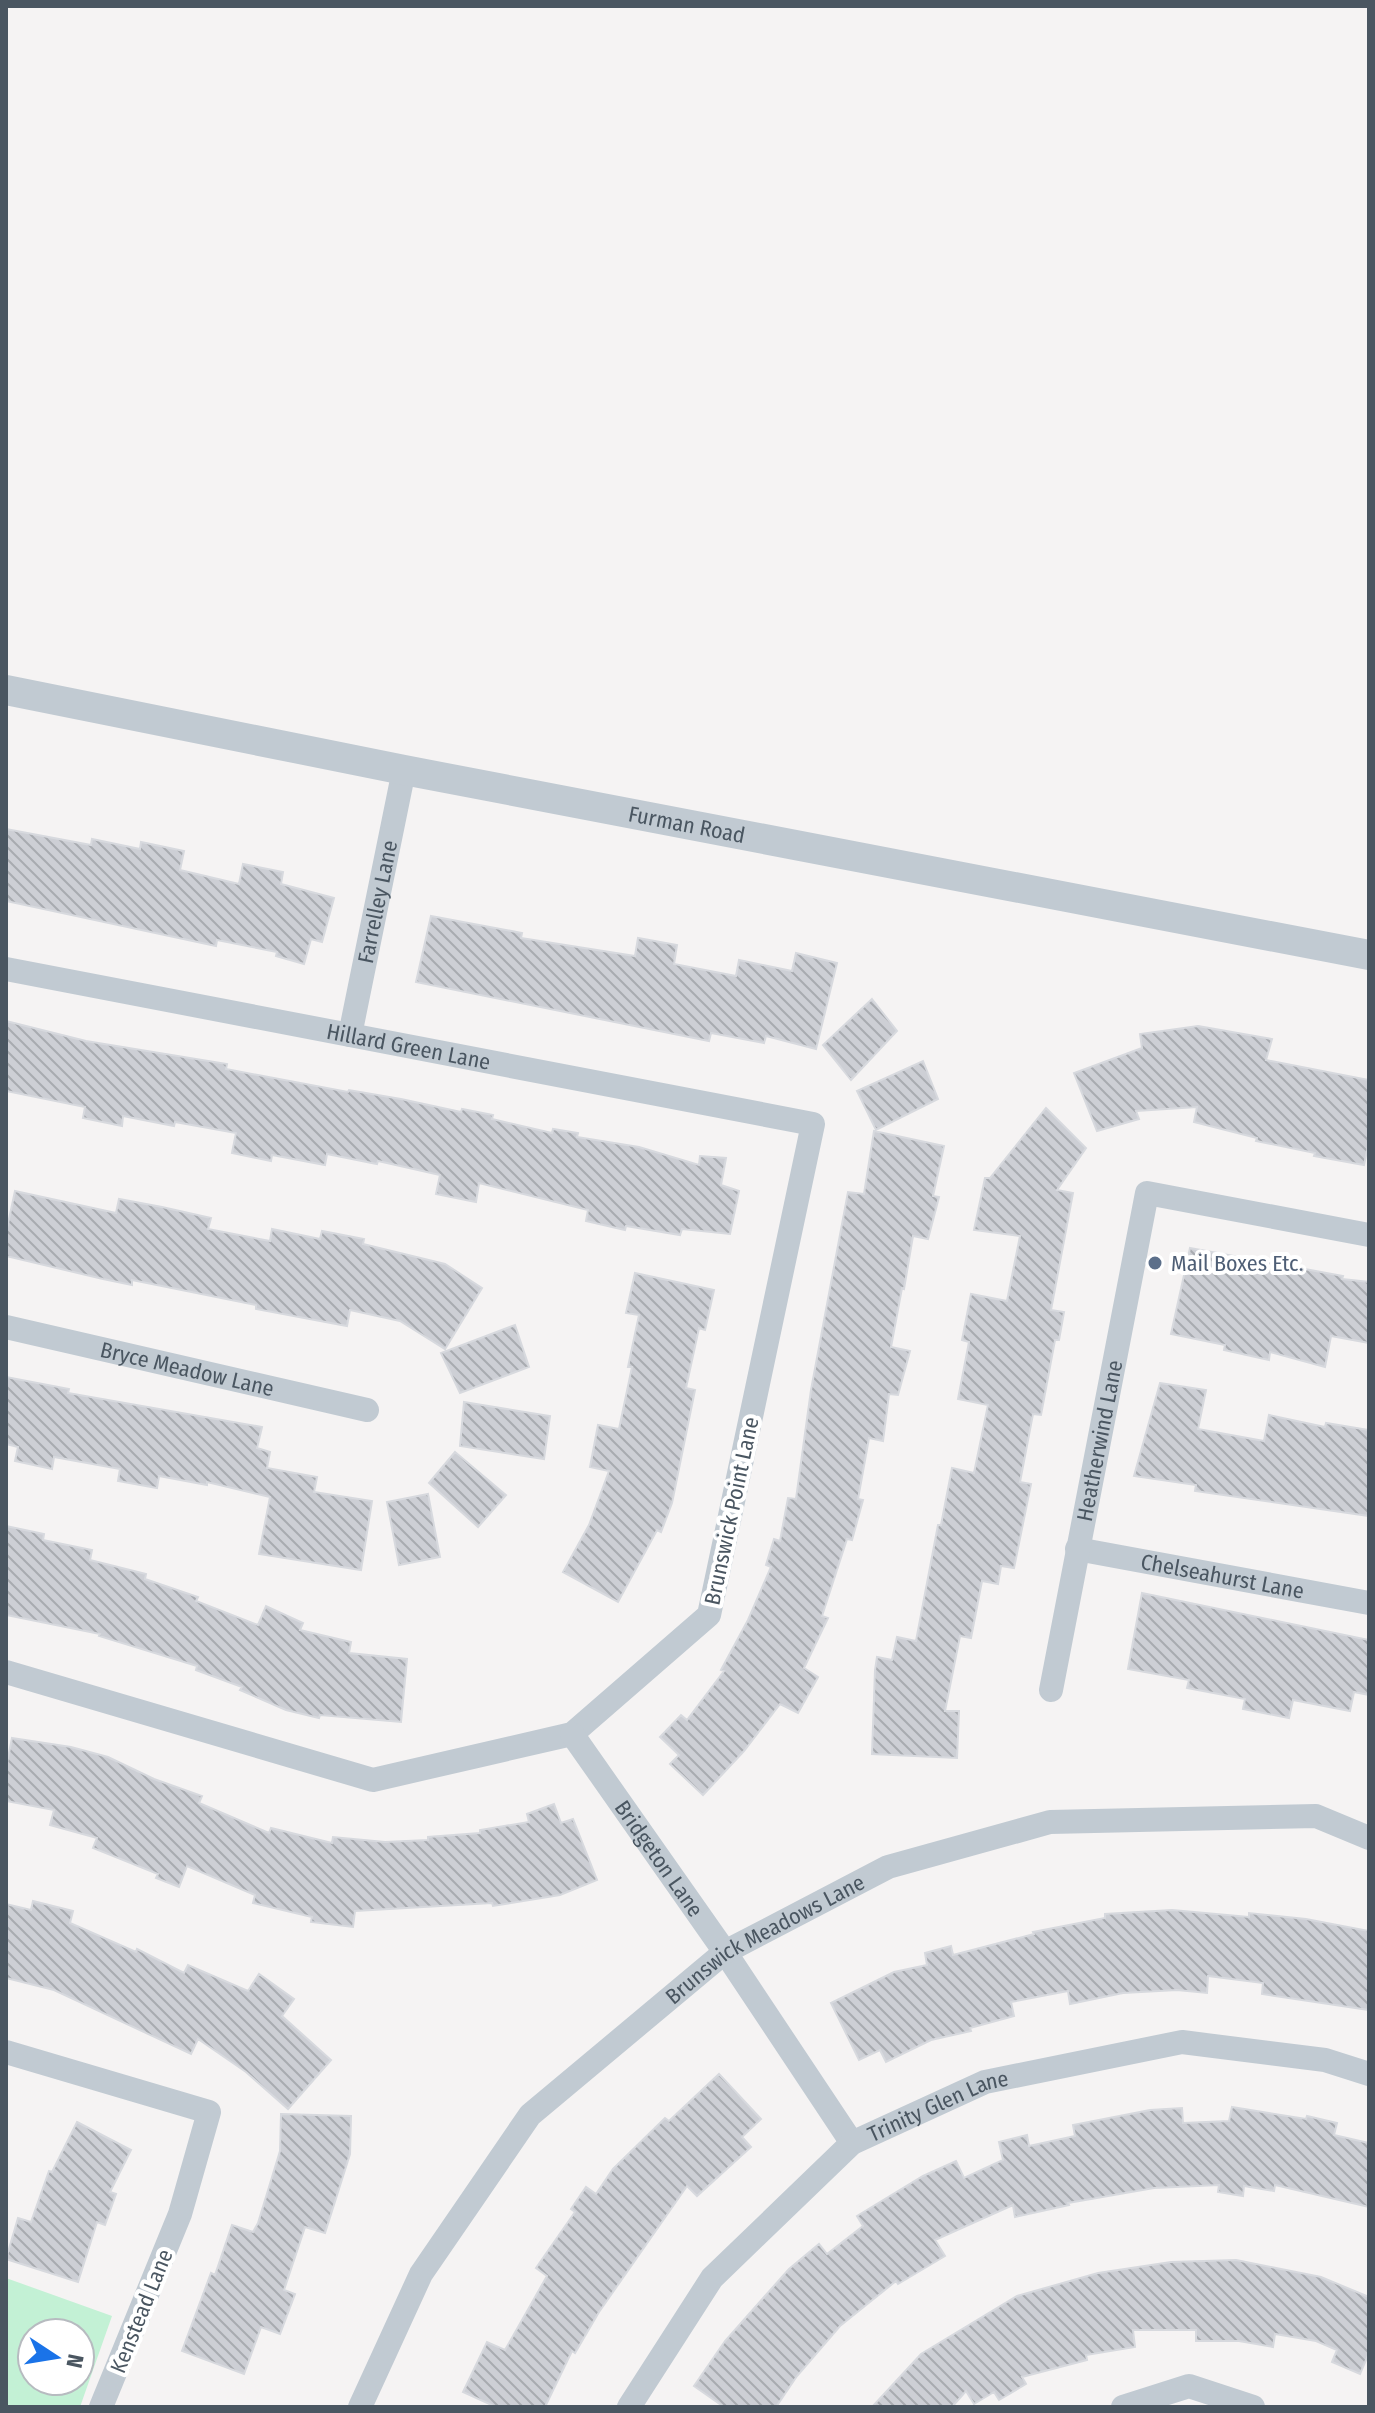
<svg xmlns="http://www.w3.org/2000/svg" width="1375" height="2413" font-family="'Fira Sans Condensed',sans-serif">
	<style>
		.grass { fill: #c3f1d5; fill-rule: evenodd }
		.building { fill: url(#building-back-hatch); stroke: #d7d9de; stroke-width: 2 }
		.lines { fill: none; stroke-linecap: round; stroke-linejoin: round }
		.minor { stroke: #c1cad2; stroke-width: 24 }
		.tertiary { stroke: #c1cad2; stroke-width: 30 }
		.service-dot { fill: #5c6f8a; stroke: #fff; stroke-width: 3 }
		.labels { text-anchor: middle; stroke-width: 8; stroke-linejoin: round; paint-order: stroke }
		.street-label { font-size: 22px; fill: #4a5661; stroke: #fff }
		.service-label { font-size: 22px; fill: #4e5e75; stroke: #fff; text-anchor: start }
	</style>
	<defs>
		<pattern id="building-back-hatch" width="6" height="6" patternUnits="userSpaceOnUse" patternTransform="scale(2)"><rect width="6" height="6" fill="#cdcfd5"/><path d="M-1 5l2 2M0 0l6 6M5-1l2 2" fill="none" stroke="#a8abb0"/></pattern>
	</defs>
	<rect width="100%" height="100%" fill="#f5f3f3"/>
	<!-- grass -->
	<path class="grass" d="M6,2278L112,2316L80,2407H6ZM32,2333H80V2381H32Z"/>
	<!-- building -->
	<path class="building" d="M6,829L91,845L92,839L140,849L141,842L184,851L180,870L239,884L243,864L283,872L281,884L334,898L322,942L311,939L304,964L276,956L277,952L217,940L216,946L6,901Z
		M431,916L522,933L521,938L635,956L638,938L677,945L674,964L736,976L739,960L792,971L796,953L837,963L816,1049L766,1036L764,1043L711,1033L709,1041L416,982Z
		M872,999L897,1031L851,1080L823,1045Z
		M6,1021L86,1041L227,1064L226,1069L348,1092L349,1090L401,1099L461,1112L462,1109L493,1115L492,1119L552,1133L553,1129L578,1133L577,1137L639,1147L699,1165L700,1156L726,1158L721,1185L739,1191L730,1234L682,1229L680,1235L626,1226L625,1230L586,1221L588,1210L479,1183L476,1202L436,1194L440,1175L378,1161L377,1164L327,1154L325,1165L272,1155L271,1161L232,1153L236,1133L175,1122L174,1126L123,1116L122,1126L83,1118L85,1107L6,1091Z
		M1198,1026L1272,1039L1266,1060L1369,1080V1142L1364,1165L1314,1156L1315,1153L1256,1141L1257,1138L1194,1122L1197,1107L1136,1111L1139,1119L1097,1131L1074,1073L1142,1048L1140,1034Z
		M923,1061L938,1099L876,1130L857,1091Z
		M1046,1108L1086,1148L1057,1190L1073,1193L1051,1310L1064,1312L1059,1340H1055L1041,1415L1033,1414L1020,1482L1031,1484L1014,1568L1001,1566L998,1584L982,1581L971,1638L960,1636L945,1711H959L957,1758L872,1754L875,1670L877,1657L892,1660L897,1637L916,1641L938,1525H941L952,1468L974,1473L988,1405L958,1399L969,1342L962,1340L971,1294L1007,1301L1020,1236L974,1230L985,1178H990Z
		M874,1131L944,1146L933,1196L939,1197L928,1239L913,1236L904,1289L902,1288L891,1347L910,1351L898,1395L889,1394L883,1441L869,1438L858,1499L863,1500L852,1540L847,1539L822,1616L828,1618L804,1668L818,1677L798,1713L780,1704L744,1751L703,1795L670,1764L679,1755L660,1737L681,1715L687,1720L724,1671L721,1670L748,1620L771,1567L766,1565L774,1539L780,1541L788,1498L796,1499L811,1390L848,1192L864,1194Z
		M15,1191L116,1213L119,1199L162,1207L211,1218L208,1229L270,1241L272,1229L320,1239L322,1231L364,1239L363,1244L445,1264L482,1288L445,1349L400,1321L350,1310L347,1326L256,1309V1305L132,1280V1285L103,1279L6,1256V1233Z
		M1190,1248L1343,1276L1342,1279L1369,1282V1343L1331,1336L1325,1367L1270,1352L1269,1360L1224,1350L1225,1345L1171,1334Z
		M635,1273L714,1290L705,1330L699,1328L686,1388L695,1390L672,1503L661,1532L657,1530L618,1602L563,1572L589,1525L609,1471L590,1467L598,1425L619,1429L632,1367H628L639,1315L626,1313Z
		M515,1325L529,1367L460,1393L441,1353Z
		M6,1377L69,1389L68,1393L262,1427L257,1448L270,1452L267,1468L317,1477L314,1492L372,1501L361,1570L259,1554L270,1497L207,1482V1485L159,1476L157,1488L118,1481L120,1469L54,1457L52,1469L15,1461L18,1447L6,1444Z
		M1160,1383L1206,1390L1198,1429L1264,1441L1269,1415L1325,1427L1326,1423L1369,1430V1516L1195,1491L1196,1485L1134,1476Z
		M464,1402L550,1416L544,1459L460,1446Z
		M455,1452L506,1495L478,1527L429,1483Z
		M428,1494L440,1557L399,1565L387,1502Z
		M6,1526L44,1534L43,1540L92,1550L90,1560L146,1574L145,1579L198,1597L196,1601L258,1625L266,1606L303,1623L300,1630L351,1642L349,1653L407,1659L401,1722L320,1715L319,1718L286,1710L240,1690L242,1687L196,1670L197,1666L99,1636L100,1634L6,1615Z
		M1142,1593L1369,1640V1695L1354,1692L1350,1711L1293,1700L1289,1718L1243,1709L1245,1699L1187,1688L1189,1680L1128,1669Z
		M12,1738L71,1747L108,1757L154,1779L202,1796L199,1803L269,1833L271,1828L332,1843L333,1837L385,1842L428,1840V1837L480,1833V1830L529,1822L527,1814L554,1804L561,1823L573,1819L597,1880L560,1895L493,1906L492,1903L355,1911L353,1927L311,1922L312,1917L253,1903L255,1895L187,1866L179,1887L156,1878L158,1874L93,1848L97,1838L50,1825L54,1810L6,1801V1768Z
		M33,1901L73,1911L70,1923L136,1952L137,1949L184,1973L188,1965L248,1991L259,1974L294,1999L282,2016L331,2060L288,2109L246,2072L198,2039L191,2054L54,1990L6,1978V1904L31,1910Z
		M1172,1910L1249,1917V1913L1306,1919L1369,1931V2010L1262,1994L1263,1983L1208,1976L1207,1993L1177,1990L1123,1993L1070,2004L1068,1991L1011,2002L1014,2016L970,2028L971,2031L931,2040L886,2062L880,2050L859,2060L831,2003L894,1972L927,1965L925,1953L951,1946L953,1955L1034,1934L1033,1932L1105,1918V1914Z
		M719,2074L761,2119L742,2137L751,2147L697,2196L687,2186L599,2312L575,2353L572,2351L545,2407H496L463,2392L487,2342L505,2350L547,2276L536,2268L575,2212L571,2209L586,2187L596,2194L613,2169L665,2118L669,2121Z
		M1232,2107L1306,2119L1307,2116L1337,2123L1334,2135L1369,2143V2207L1275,2185L1274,2191L1244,2186L1243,2196L1218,2192L1219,2185L1154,2188L1068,2203L1069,2205L1015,2217L1013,2205L935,2240L945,2256L898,2284L896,2281L840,2326L797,2376L776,2407H724L694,2386L725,2341L789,2269L819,2244L827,2254L863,2226L857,2216L923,2176L956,2161L964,2178L1003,2160L999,2142L1027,2135L1029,2146L1075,2136L1073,2125L1150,2110L1182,2108L1183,2123L1229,2121Z
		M281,2114L351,2116L350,2154L325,2233L305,2227L284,2290L295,2294L280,2334L261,2327L244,2374L182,2351L211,2273L215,2275L232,2225L253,2232L258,2223L280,2151Z
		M77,2122L131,2150L110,2192L116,2194L105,2225L97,2222L78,2282L6,2259L18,2218L31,2222L49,2171L52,2172Z
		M1236,2260L1321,2277L1369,2297V2353L1360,2374L1332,2362L1337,2350L1316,2341L1275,2334L1273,2347L1239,2341H1196V2330H1133L1135,2347L1086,2355L1087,2360L1022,2377L1026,2384L999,2400L994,2392L974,2404L966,2391L952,2407H872L921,2354L1017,2296L1098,2273L1171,2262Z"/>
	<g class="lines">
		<!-- minor -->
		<g class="minor">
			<path id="s1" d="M6,969L813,1124L709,1615L572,1734L373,1780L6,1672"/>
			<path id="s2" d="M350,1035L404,770"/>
			<path id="s3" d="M6,1327L367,1410"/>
			<path id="s4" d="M1077,1549L1369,1603"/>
			<path id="s5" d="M1051,1690L1147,1193L1369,1235"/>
			<path id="s6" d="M572,1734L725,1952L852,2143"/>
			<path d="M6,2052L209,2112L180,2214L101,2407"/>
			<path id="s7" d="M360,2407L421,2274L530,2115L725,1952L888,1867L1050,1822L1316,1816L1369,1838"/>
			<path id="s8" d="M629,2407L712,2278L852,2143L985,2082L1182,2042L1325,2060L1369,2074"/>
			<path d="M1123,2407L1189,2386L1253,2407"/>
		</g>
		<!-- tertiary -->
		<path class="tertiary" id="s9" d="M6,690L404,770L1369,955"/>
	</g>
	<!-- markers -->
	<circle class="service-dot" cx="1155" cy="1263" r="8"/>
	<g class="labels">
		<!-- street labels -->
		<g class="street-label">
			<text dy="8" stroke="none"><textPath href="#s9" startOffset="694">Furman Road</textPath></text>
			<text dy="8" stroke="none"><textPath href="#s2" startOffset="136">Farrelley Lane</textPath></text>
			<text dy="8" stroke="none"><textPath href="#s1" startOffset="410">Hillard Green Lane</textPath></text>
			<text dy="8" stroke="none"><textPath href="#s3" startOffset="186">Bryce Meadow Lane</textPath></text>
			<text dy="8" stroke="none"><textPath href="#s5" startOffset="254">Heatherwind Lane</textPath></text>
			<text transform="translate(731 1511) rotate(-78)" y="8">Brunswick Point Lane</text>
			<text dy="8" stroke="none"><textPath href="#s4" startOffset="148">Chelseahurst Lane</textPath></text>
			<text dy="8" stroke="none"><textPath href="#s6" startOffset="152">Bridgeton Lane</textPath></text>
			<text dy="8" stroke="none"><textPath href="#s7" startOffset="634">Brunswick Meadows Lane</textPath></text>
			<text dy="8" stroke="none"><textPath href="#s8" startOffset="442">Trinity Glen Lane</textPath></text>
			<text transform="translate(141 2311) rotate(-68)" y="8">Kenstead Lane</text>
		</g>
		<!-- service labels -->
		<g class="service-label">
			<text x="1171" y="1271">Mail Boxes Etc.</text>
		</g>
	</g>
	<!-- border -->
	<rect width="1375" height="2413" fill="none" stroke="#4a5661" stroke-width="16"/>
	<!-- north arrow -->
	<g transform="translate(56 2357) rotate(102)"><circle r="38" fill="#ffffff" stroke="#b7bbc0" stroke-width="2"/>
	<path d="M0-6L14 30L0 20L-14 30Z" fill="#1a73e8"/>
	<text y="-12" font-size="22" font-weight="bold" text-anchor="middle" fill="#4a5661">N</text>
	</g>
</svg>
